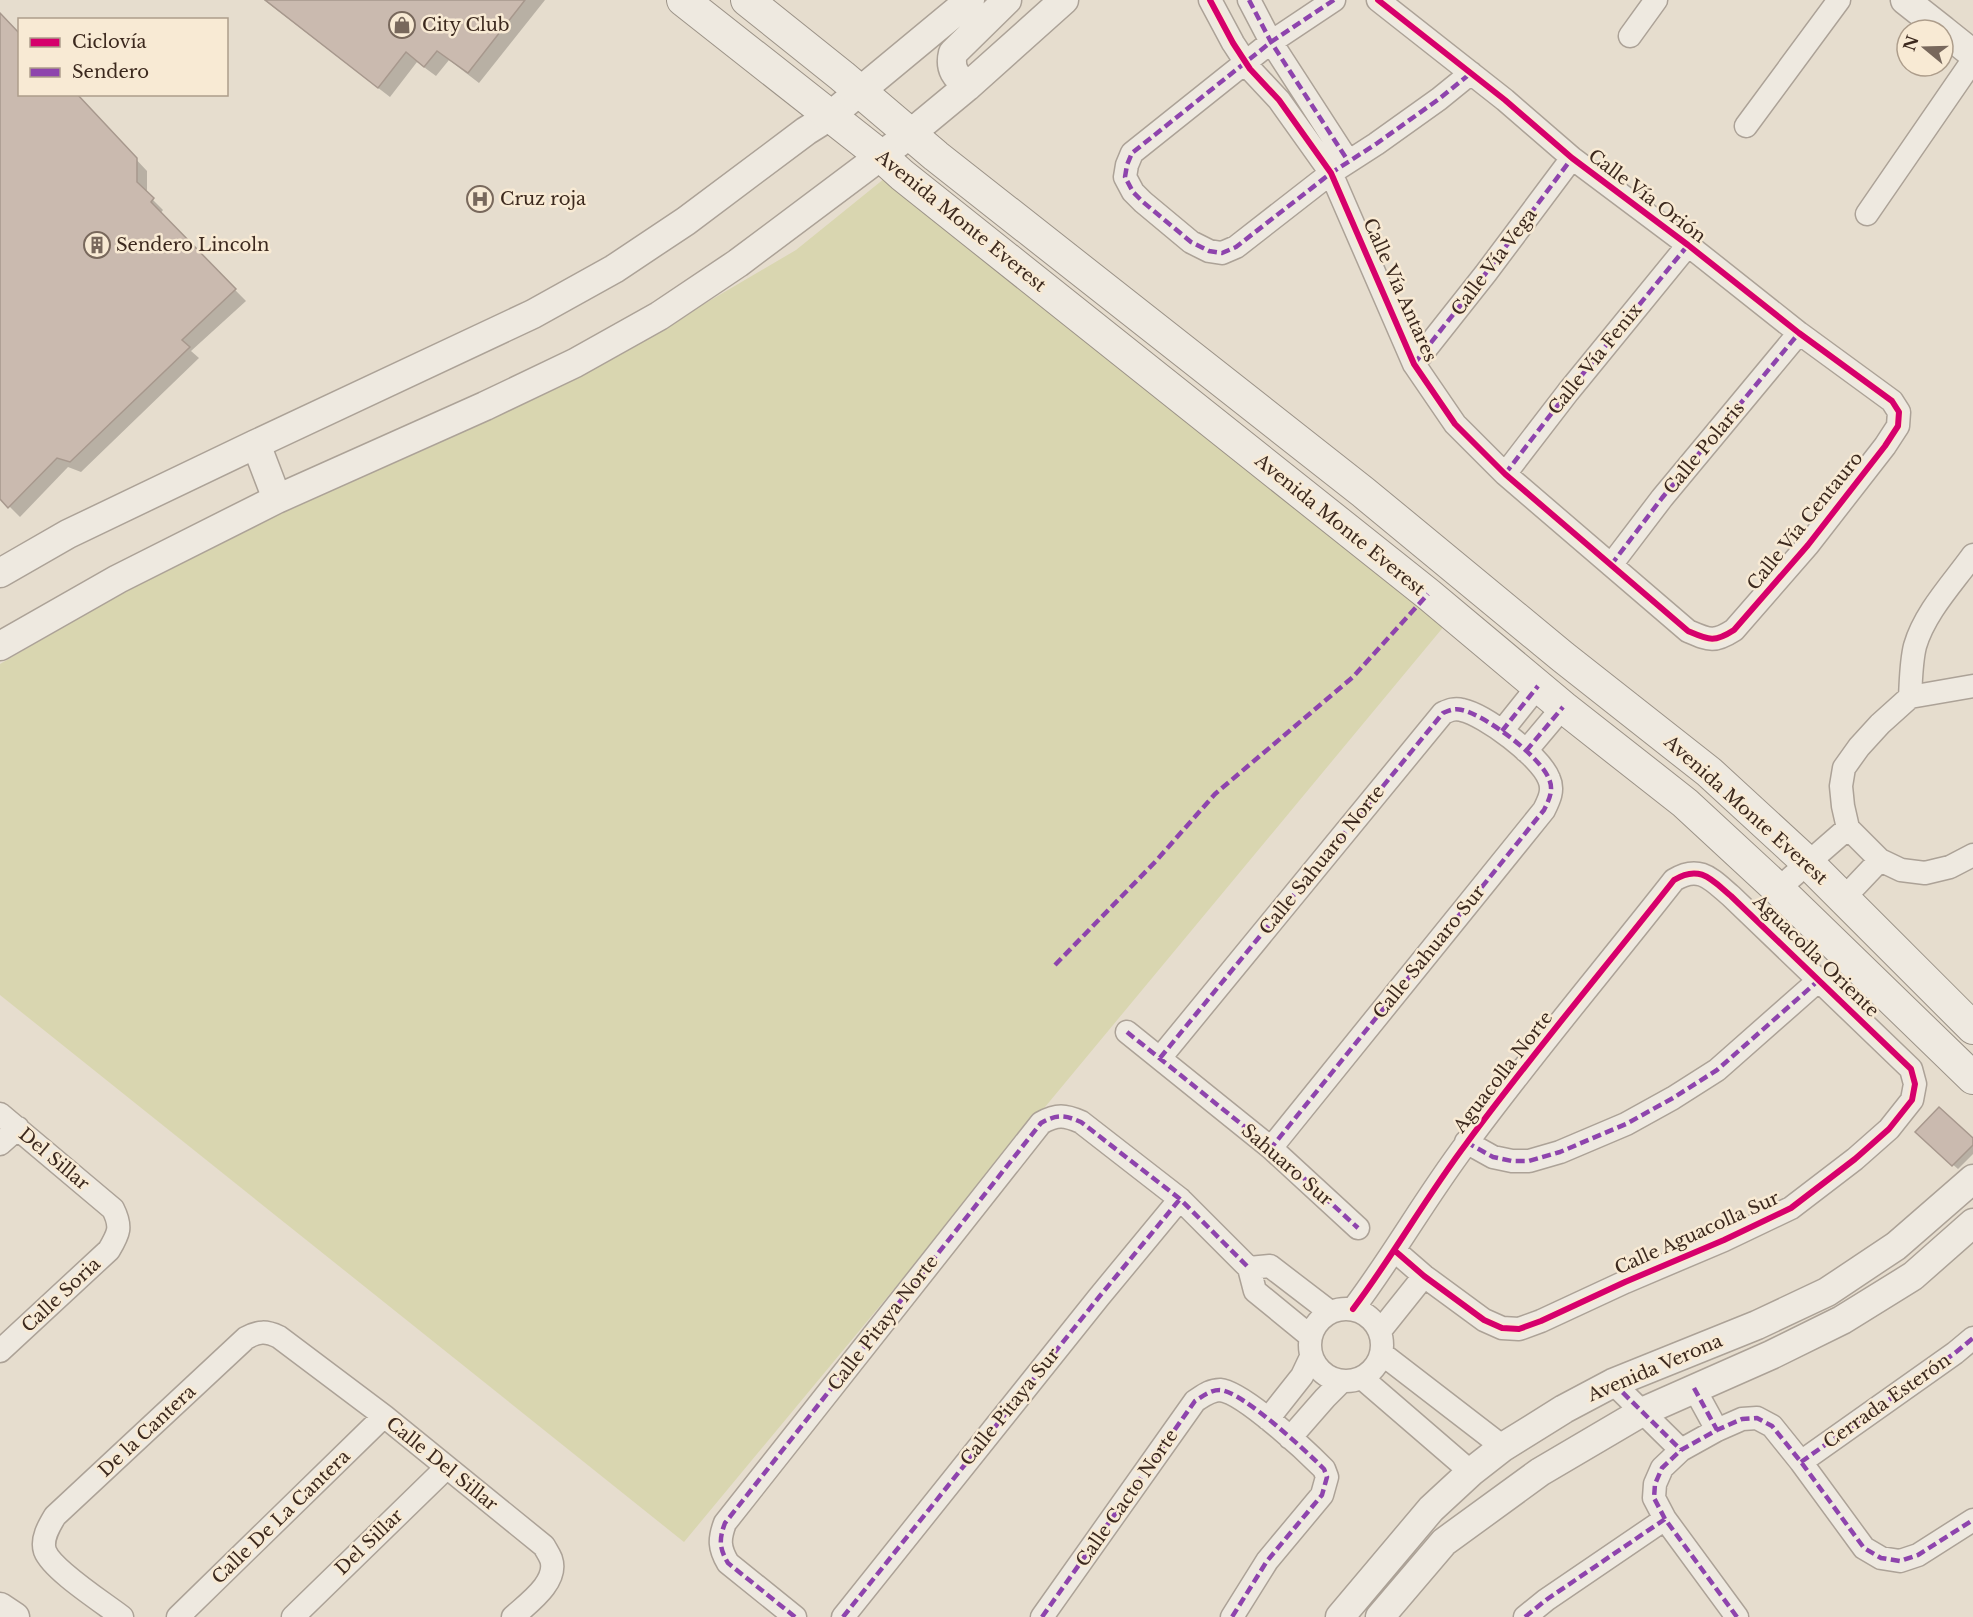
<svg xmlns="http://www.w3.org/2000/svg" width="1973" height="1617" font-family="'Libre Baskerville',serif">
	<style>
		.green { fill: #d9d6b0 }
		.shadow { fill: #0003 }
		.building { fill: #cabaaf; stroke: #a7988d; stroke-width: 1.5 }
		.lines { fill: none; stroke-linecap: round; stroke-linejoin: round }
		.minor-casing { stroke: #aca297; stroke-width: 25 }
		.tertiary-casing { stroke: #aca297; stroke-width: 31 }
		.secondary-casing { stroke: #9b9287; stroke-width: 34 }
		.minor { stroke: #eee9e0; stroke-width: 22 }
		.tertiary { stroke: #eee9e0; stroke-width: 28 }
		.secondary { stroke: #eee9e0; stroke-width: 32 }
		.quiet { stroke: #8e44ad; stroke-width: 4.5; stroke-dasharray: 9 4.5; stroke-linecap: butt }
		.cycleway-casing { stroke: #f8ead4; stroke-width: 10 }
		.cycleway { stroke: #d6006c; stroke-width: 6 }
		.labels { text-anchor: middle; stroke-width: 5; stroke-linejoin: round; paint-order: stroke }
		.poi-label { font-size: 18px; fill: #3c291e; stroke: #f8ead4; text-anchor: start }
		.street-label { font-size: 18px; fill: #3c291e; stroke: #f8ead4 }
	</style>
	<rect width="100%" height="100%" fill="#e6ddce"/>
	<!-- green -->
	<path class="green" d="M890,174L1450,619L684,1542L0,995V664L123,592L288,509L433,446L636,344L796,250Z"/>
	<!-- shadow -->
	<path class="shadow" d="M264,0H545L479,83L449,60L436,76L417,62L390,97Z
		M0,15L20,94H75L147,171V194L163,210L160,214L246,301L191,351L199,358L81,472L68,467L20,517L0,497Z
		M1921,1137L1973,1141V1154L1958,1169Z"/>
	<!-- building -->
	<path class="building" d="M265,0H525L468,73L437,51L424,67L406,52L378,88Z
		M0,13L20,34V94H77L137,158V182L154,198L151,202L236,289L182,340L190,347L70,462L57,458L8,508L0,499Z
		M1939,1107L1973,1138V1145L1952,1166L1915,1132Z"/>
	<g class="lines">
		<defs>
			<path id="minor" d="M1210,0L1233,43L1250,69L1279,100L1331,173L1414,364L1455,424L1505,474L1688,631C1709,640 1714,643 1734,630L1808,545L1885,446L1898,426L1899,412L1892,401L1799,333L1688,245L1572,158L1505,100L1378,0
				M1249,0L1271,42L1348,161
				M1334,0L1271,42L1132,153L1127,165L1125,177L1133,192L1143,202L1191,242L1209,251L1222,253L1236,247L1331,173L1376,144L1439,99L1471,73
				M1630,36L1656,0
				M1746,126L1839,0
				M1867,214L1973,60
				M1414,364L1486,273L1572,158
				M1505,474L1568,392L1688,245
				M1611,565L1662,498L1799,333
				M1910,697L1880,724L1859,747L1844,768L1841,786L1843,806L1848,828L1880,860L1901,870L1925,873L1950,867L1973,855
				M1910,697C1911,681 1911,662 1915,646C1925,612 1953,583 1973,555
				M1910,697L1973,686
				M1502,731L1538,686
				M1526,751L1563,707
				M1778,889L1848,828
				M1843,899L1880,860
				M1127,1032L1271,1148L1358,1228
				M1160,1058L1443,713C1450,710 1455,708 1462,710C1485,715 1540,756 1549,779C1554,790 1549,800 1544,810L1271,1148
				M0,1114L113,1209C122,1227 119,1233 109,1250L0,1351
				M1466,1142L1493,1157L1512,1161H1529L1560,1152L1626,1124L1673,1098L1717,1070L1819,980
				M0,1144L18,1128
				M1249,1268L1270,1266L1330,1312
				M1310 1345a36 36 0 1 1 72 0a36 36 0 1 1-72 0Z
				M1353,1309C1393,1256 1426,1197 1466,1144C1532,1054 1605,968 1674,880C1700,864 1712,880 1731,896L1911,1069L1915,1084L1912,1100L1889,1129L1855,1159L1791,1208L1724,1240L1625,1282L1541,1321L1519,1329L1502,1328L1484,1320L1424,1276L1394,1250
				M1380,1331L1424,1276
				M1381,1353L1503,1447
				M1362,1378L1471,1472
				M1613,1383L1681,1450
				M1694,1388L1717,1430
				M1268,1419L1302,1376L1311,1357
				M1290,1438L1325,1398L1342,1381
				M1801,1462L1955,1353L1973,1338
				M122,1617C104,1603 52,1570 45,1551C41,1539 49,1526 55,1516L246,1338C259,1331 266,1331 279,1337L384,1416L544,1546C546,1550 549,1554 551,1559C559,1582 527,1604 513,1617
				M178,1617L384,1416
				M293,1617L446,1468
				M795,1617L728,1563C719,1548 719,1539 725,1523L1041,1123C1057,1114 1065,1115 1081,1122L1180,1199L1249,1268L1255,1291L1310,1336
				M843,1617L1099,1297L1180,1199
				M1042,1617L1195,1401C1203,1396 1210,1390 1220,1390C1243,1392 1306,1451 1324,1469L1327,1477L1322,1495L1267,1561L1232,1617
				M1525,1617L1546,1600L1665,1519
				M1737,1617L1665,1519L1654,1498L1655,1484L1662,1468L1681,1450L1717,1430L1742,1419L1757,1418L1772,1426L1801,1462L1864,1548L1881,1558L1900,1561L1918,1555L1973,1520"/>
			<path id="tertiary" d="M1905,0L1943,30
				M1943,30L1973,54
				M968,86C956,77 949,69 953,53L1007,0
				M256,444L277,499
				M0,573L68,534L256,444L533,314L614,269L686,221L806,131L830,116L970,0
				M0,646L118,579L277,499L485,406L575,363L659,316L738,263L910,134L968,86L1064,0
				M0,1607L15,1617
				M1340,1617L1431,1509L1471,1472L1503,1447L1564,1409L1613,1383L1757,1325L1827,1292L1896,1246L1973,1179
				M1380,1617L1444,1542L1540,1472L1642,1412L1771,1355L1842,1320L1913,1276L1973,1223"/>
			<path id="secondary" d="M683,0L881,156L902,175L1428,594L1563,707L1685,803L1778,889L1973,1078
				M747,0L842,76L936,156L1363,492L1563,657L1709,772L1808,863L1973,1028"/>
		</defs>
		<!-- minor casing -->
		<use href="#minor" class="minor-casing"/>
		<!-- tertiary casing -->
		<use href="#tertiary" class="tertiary-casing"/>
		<!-- secondary casing -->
		<use href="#secondary" class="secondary-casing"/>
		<!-- minor -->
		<use href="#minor" class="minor"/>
		<!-- tertiary -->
		<use href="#tertiary" class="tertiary"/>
		<!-- secondary -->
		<use href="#secondary" class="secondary"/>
		<!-- quiet -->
		<path class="quiet" d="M1249,0L1271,42L1348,161
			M1334,0L1271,42L1132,153L1127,165L1125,177L1133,192L1143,202L1191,242L1209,251L1222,253L1236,247L1331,173L1376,144L1439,99L1471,73
			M1414,364L1486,273L1572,158
			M1505,474L1568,392L1688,245
			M1611,565L1662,498L1799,333
			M1502,731L1538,686
			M1526,751L1563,707
			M1055,965L1156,861L1215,794L1353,677L1428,594
			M1127,1032L1271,1148L1358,1228
			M1160,1058L1443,713C1450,710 1455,708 1462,710C1485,715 1540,756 1549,779C1554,790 1549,800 1544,810L1271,1148
			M1466,1142L1493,1157L1512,1161H1529L1560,1152L1626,1124L1673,1098L1717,1070L1819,980
			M1613,1383L1681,1450
			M1694,1388L1717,1430
			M1801,1462L1955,1353L1973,1338
			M795,1617L728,1563C719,1548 719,1539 725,1523L1041,1123C1057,1114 1065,1115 1081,1122L1180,1199L1249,1268
			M843,1617L1099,1297L1180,1199
			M1042,1617L1195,1401C1203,1396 1210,1390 1220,1390C1243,1392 1306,1451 1324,1469L1327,1477L1322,1495L1267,1561L1232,1617
			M1525,1617L1546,1600L1665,1519
			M1737,1617L1665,1519L1654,1498L1655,1484L1662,1468L1681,1450L1717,1430L1742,1419L1757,1418L1772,1426L1801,1462L1864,1548L1881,1558L1900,1561L1918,1555L1973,1520"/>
		<defs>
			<path id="cycleway" d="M1210,0L1233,43L1250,69L1279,100L1331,173L1414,364L1455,424L1505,474L1688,631C1709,640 1714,643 1734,630L1808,545L1885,446L1898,426L1899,412L1892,401L1799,333L1688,245L1572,158L1505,100L1378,0
				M1353,1309C1393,1256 1426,1197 1466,1144C1532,1054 1605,968 1674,880C1700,864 1712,880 1731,896L1911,1069L1915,1084L1912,1100L1889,1129L1855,1159L1791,1208L1724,1240L1625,1282L1541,1321L1519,1329L1502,1328L1484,1320L1424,1276L1394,1250"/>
		</defs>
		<!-- cycleway casing -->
		<use href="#cycleway" class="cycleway-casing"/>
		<!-- cycleway -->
		<use href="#cycleway" class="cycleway"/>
	</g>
	<!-- icons -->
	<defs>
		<symbol id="shop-ring" viewBox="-11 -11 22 22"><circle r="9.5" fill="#f8ead4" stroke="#78685c" stroke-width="1.5"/><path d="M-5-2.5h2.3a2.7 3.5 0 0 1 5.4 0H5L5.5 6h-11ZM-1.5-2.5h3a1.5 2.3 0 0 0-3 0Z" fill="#78685c"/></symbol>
		<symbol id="hospital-ring" viewBox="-11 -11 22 22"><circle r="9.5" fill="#f8ead4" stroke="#78685c" stroke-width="1.5"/><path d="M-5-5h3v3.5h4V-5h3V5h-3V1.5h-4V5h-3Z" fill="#78685c"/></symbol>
		<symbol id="building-ring" viewBox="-11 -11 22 22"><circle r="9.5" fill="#f8ead4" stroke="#78685c" stroke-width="1.5"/><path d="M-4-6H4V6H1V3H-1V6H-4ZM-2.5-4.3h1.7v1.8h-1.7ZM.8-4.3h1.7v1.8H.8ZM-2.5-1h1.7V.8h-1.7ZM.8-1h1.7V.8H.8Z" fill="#78685c"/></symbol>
	</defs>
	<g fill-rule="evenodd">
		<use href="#shop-ring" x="387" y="10" width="30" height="30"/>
		<use href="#hospital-ring" x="465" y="184" width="30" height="30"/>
		<use href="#building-ring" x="82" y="230" width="30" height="30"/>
	</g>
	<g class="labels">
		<!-- poi labels -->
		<g class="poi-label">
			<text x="422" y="31">City Club</text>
			<text x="500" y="205">Cruz roja</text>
			<text x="116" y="251">Sendero Lincoln</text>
		</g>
		<!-- street labels -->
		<g class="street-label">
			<text transform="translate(1647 196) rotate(37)" y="6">Calle Vía Orión</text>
			<text transform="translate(961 221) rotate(39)" y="6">Avenida Monte Everest</text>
			<text transform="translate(1494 262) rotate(-53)" y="6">Calle Vía Vega</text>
			<text transform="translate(1400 290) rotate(66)" y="6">Calle Vía Antares</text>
			<text transform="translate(1595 359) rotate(-51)" y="6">Calle Vía Fenix</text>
			<text transform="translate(1704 448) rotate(-50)" y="6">Calle Polaris</text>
			<text transform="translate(1805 521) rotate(-51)" y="6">Calle Vía Centauro</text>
			<text transform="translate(1340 525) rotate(39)" y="6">Avenida Monte Everest</text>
			<text transform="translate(1746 810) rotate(42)" y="6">Avenida Monte Everest</text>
			<text transform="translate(1322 860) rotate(-51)" y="6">Calle Sahuaro Norte</text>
			<text transform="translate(1429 952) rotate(-51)" y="6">Calle Sahuaro Sur</text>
			<text transform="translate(1816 956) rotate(44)" y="6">Aguacolla Oriente</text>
			<text transform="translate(1503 1072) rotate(-52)" y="6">Aguacolla Norte</text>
			<text transform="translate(54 1159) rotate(40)" y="6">Del Sillar</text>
			<text transform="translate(1287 1165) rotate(41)" y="6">Sahuaro Sur</text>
			<text transform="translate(1697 1233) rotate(-24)" y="6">Calle Aguacolla Sur</text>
			<text transform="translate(61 1295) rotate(-43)" y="6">Calle Soria</text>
			<text transform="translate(883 1323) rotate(-52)" y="6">Calle Pitaya Norte</text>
			<text transform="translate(1655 1368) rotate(-23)" y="6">Avenida Verona</text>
			<text transform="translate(1887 1401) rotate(-35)" y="6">Cerrada Esterón</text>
			<text transform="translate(1010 1407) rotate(-51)" y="6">Calle Pitaya Sur</text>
			<text transform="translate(147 1431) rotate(-43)" y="6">De la Cantera</text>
			<text transform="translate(442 1464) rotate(39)" y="6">Calle Del Sillar</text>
			<text transform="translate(1127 1498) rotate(-55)" y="6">Calle Cacto Norte</text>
			<text transform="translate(281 1517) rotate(-44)" y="6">Calle De La Cantera</text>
			<text transform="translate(369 1542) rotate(-44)" y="6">Del Sillar</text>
		</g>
	</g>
	<!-- legend -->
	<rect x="18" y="18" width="210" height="78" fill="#f8ead4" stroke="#ad9d8b" stroke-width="1.5"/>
	<rect x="30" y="38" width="30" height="9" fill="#d6006c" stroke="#ad9d8b" stroke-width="1.5"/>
	<text x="72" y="48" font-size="18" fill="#3c291e">Ciclovía</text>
	<rect x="30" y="68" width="30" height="9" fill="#8e44ad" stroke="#ad9d8b" stroke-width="1.5"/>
	<text x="72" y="78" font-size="18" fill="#3c291e">Sendero</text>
	<!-- north arrow -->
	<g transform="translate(1925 48) rotate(289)"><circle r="28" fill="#f8ead4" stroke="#ad9d8b" stroke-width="1.5"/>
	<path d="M0-4.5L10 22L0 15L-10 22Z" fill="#78685c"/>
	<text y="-9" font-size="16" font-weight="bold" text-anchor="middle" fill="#3c291e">N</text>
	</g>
</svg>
